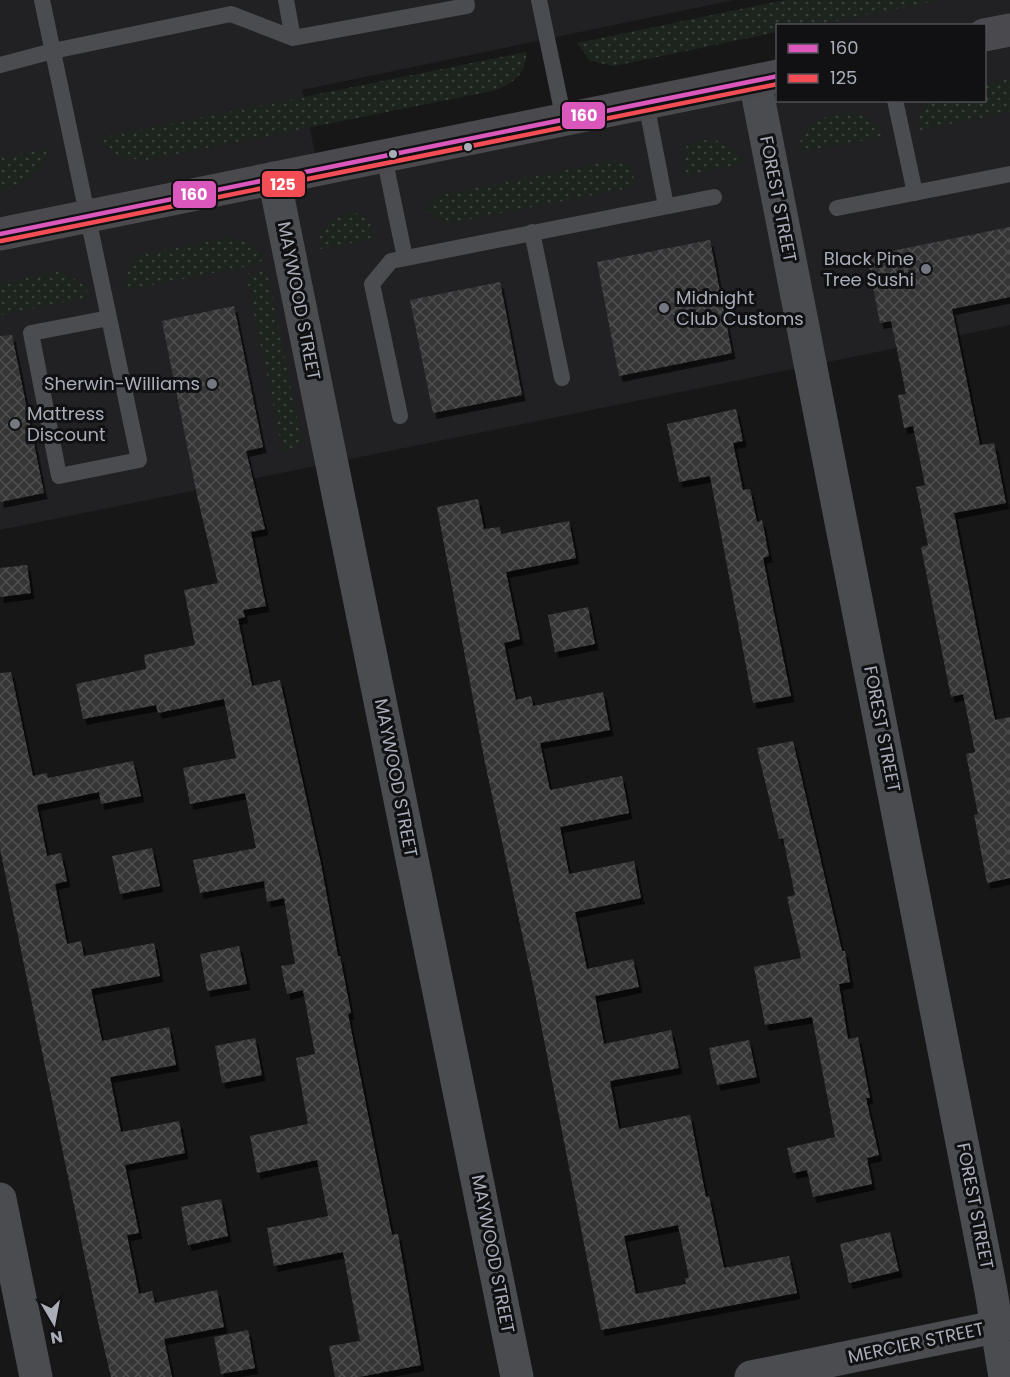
<svg xmlns="http://www.w3.org/2000/svg" width="1010" height="1377" font-family="Poppins,sans-serif">
	<style>
		.built { fill: #212123 }
		.grass { fill: url(#grass-dots) }
		.building { fill: url(#building-cross-hatch); fill-rule: evenodd; filter: url(#shadow) }
		.lines { fill: none; stroke-linecap: round; stroke-linejoin: round }
		.lane { stroke: #4b4c50; stroke-width: 16 }
		.street { stroke: #4b4c50; stroke-width: 33 }
		.secondary { stroke: #4a4a4e; stroke-width: 33 }
		.bus-1-casing { stroke: #111113; stroke-width: 9 }
		.bus-2-casing { stroke: #111113; stroke-width: 9 }
		.bus-1 { stroke: #da57bc; stroke-width: 4.5 }
		.bus-2 { stroke: #f24d54; stroke-width: 4.5 }
		.bus-dot { fill: #a8adb8; stroke: #111113; stroke-width: 2 }
		.poi-dot { fill: #757880; stroke: #111113; stroke-width: 2 }
		.labels { text-anchor: middle; stroke-width: 6; stroke-linejoin: round; paint-order: stroke }
		.street-label { font-size: 18px; fill: #a8adb8; stroke: #111113 }
		.poi-label { font-size: 18px; fill: #a8adb8; stroke: #111113; text-anchor: end }
		.line-badge { stroke: #111113; stroke-width: 2 }
		.badge-label { font-size: 16px; text-anchor: middle; font-weight: bold; fill: #fff }
	</style>
	<defs>
		<pattern id="grass-dots" width="8" height="8" patternUnits="userSpaceOnUse" patternTransform="scale(1.5)"><rect width="8" height="8" fill="#1d241e"/><path d="M2 2h.1M6 6h.1" fill="none" stroke="#3b413d" stroke-width="1.8" stroke-linecap="round"/></pattern>
		<pattern id="building-cross-hatch" width="8" height="8" patternUnits="userSpaceOnUse" patternTransform="scale(1.5)"><rect width="8" height="8" fill="#353536"/><path d="M0 0l8 8M0 8l8-8" fill="none" stroke="#4f5051"/></pattern>
		<filter id="shadow"><feDropShadow dx="3.5" dy="6" stdDeviation="0" flood-color="#0009"/></filter>
	</defs>
	<rect width="100%" height="100%" fill="#171717"/>
	<!-- built -->
	<path class="built" d="M0,0H734L302,90L318,169L777,76L778,100H984V26L807,25L802,0H1010V325L0,530Z"/>
	<!-- grass -->
	<path class="grass" d="M785,0H939L815,25L778,26L777,32L614,66L590,61L577,43Z
		M526,52C528,74 511,85 492,91L146,160C127,159 110,157 100,138Z
		M1010,79V112L919,130C918,117 919,110 928,101L984,100L985,84Z
		M850,112C868,116 874,121 882,137L798,152C803,120 821,117 850,112Z
		M711,139C727,143 735,148 744,163L683,176L687,144Z
		M47,149C43,174 24,185 0,190V158Z
		M615,160L625,163L633,171L634,187L445,224L428,211L429,203L435,196Z
		M354,212L367,218L375,233L373,239L319,249C317,228 335,216 354,212Z
		M226,238C243,240 255,244 263,260L254,265L126,290L127,273L134,256Z
		M61,271L84,285L89,297L0,315V284Z
		M267,271L302,443L283,452L246,274Z"/>
	<!-- building -->
	<path class="building" d="M1010,227V297L952,309L980,445L994,443L1006,503L954,513L995,720L1010,717V878L987,883L974,815L978,814L966,754L975,752L963,694L951,697L921,547L928,545L916,487L925,485L913,426L904,428L898,395L906,394L891,321L880,323L867,256Z
		M710,240L732,353L619,376L597,262Z
		M500,282L522,395L433,413L410,300Z
		M234,306L263,447L246,451L265,529L251,532L266,606L243,610L245,617L238,619L252,686L280,680L321,864L338,956H340L351,1013L348,1014L392,1235L398,1234L421,1365L359,1377H335L329,1346L360,1341L343,1252L274,1266L267,1228L328,1216L317,1160L257,1173L250,1136L308,1124L296,1058L315,1054L303,990L287,994L281,966L295,964L284,898L267,902L264,881L200,893L193,860L256,848L245,793L190,804L183,768L236,758L224,699L158,713L156,705L83,719L76,684L146,669L144,655L195,645L184,590L218,583L198,500L162,321Z
		M12,335L44,493L0,502V336Z
		M736,409L743,441L733,443L743,490L750,489L757,522L762,520L769,556L763,558L791,696L753,703L710,476L679,482L667,424Z
		M478,499L484,529L500,527L501,534L569,521L576,558L506,572L520,639L504,643L516,700L531,696L533,706L603,692L610,730L540,743L550,790L622,776L629,813L560,827L569,874L634,861L641,898L575,912L587,969L633,959L639,987L595,996L604,1044L671,1030L679,1068L610,1081L619,1129L690,1115L706,1197L709,1196L724,1268L789,1256L797,1293L601,1330L534,989L485,763L437,507ZM678,1225L689,1278H685L686,1284L636,1294L624,1236Z
		M27,565L31,593L0,597V568Z
		M588,607L595,644L555,652L548,615Z
		M11,672L33,776L47,773L48,778L133,761L141,796L101,804L99,792L37,805L47,856L61,853L67,881L55,884L67,944L81,941L84,956L154,943L160,976L91,989L102,1041L169,1027L176,1065L110,1077L121,1132L179,1121L185,1153L125,1165L139,1233L127,1235L139,1294L152,1291L155,1303L217,1290L224,1327L164,1339L172,1377H111L100,1331L0,849V673Z
		M793,741L842,951H845L850,982L839,984L848,1039L858,1037L870,1098H866L879,1155L867,1158L872,1184L813,1197L807,1170L793,1173L787,1148L835,1137L812,1017L765,1025L754,967L801,958L787,897L795,895L783,838L779,839L757,748Z
		M152,848L160,886L120,894L112,856Z
		M239,946L247,984L207,991L200,954Z
		M255,1038L262,1075L222,1083L215,1046Z
		M749,1040L757,1077L717,1085L709,1048Z
		M221,1199L228,1236L188,1245L181,1207Z
		M890,1232L899,1271L849,1283L840,1244Z
		M248,1330L255,1368L221,1374L214,1337Z"/>
	<g class="lines">
		<!-- lane -->
		<path class="lane" d="M42,0L139,460L59,476L31,333L109,318
			M286,0L293,38
			M539,0L564,120
			M0,65L53,51L231,14L293,38L467,6L466,0
			M895,100L915,193
			M646,103L666,206
			M384,156L405,258
			M837,208L1010,174
			M532,232L562,378
			M400,416L372,284L391,261L714,197"/>
		<!-- street -->
		<path class="street" d="M755,81L991,1291L1005,1377
			M274,178L517,1377
			M0,1199L36,1377
			M751,1377L1010,1324"/>
		<!-- secondary -->
		<path class="secondary" d="M984,35L1010,30
			M0,234L778,76"/>
		<defs>
			<path id="bus-1" d="M0,234L778,76"/>
			<path id="bus-2" d="M1,241L778,84"/>
		</defs>
		<!-- bus-1 casing -->
		<use href="#bus-1" class="bus-1-casing"/>
		<!-- bus-2 casing -->
		<use href="#bus-2" class="bus-2-casing"/>
		<!-- bus-1 -->
		<use href="#bus-1" class="bus-1"/>
		<!-- bus-2 -->
		<use href="#bus-2" class="bus-2"/>
	</g>
	<!-- markers -->
	<g class="bus-dot">
		<circle cx="468" cy="147" r="5"/>
		<circle cx="393" cy="154" r="5"/>
	</g>
	<g class="poi-dot">
		<circle cx="926" cy="269" r="6"/>
		<circle cx="664" cy="308" r="6"/>
		<circle cx="212" cy="384" r="6"/>
		<circle cx="15" cy="424" r="6"/>
	</g>
	<g class="labels">
		<!-- street labels -->
		<g class="street-label">
			<text transform="translate(778 199) rotate(79)" y="6">FOREST STREET</text>
			<text transform="translate(299 301) rotate(79)" y="6">MAYWOOD STREET</text>
			<text transform="translate(882 729) rotate(79)" y="6">FOREST STREET</text>
			<text transform="translate(396 778) rotate(79)" y="6">MAYWOOD STREET</text>
			<text transform="translate(975 1206) rotate(79)" y="6">FOREST STREET</text>
			<text transform="translate(493 1254) rotate(79)" y="6">MAYWOOD STREET</text>
			<text transform="translate(916 1343) rotate(-12)" y="6">MERCIER STREET</text>
		</g>
		<!-- poi labels -->
		<g class="poi-label">
			<text x="914" y="265">Black Pine<tspan x="914" dy="21">Tree Sushi</tspan></text>
			<text x="676" y="304" text-anchor="start">Midnight<tspan x="676" dy="21">Club Customs</tspan></text>
			<text x="200" y="390">Sherwin-Williams</text>
			<text x="27" y="420" text-anchor="start">Mattress<tspan x="27" dy="21">Discount</tspan></text>
		</g>
	</g>
	<g class="line-badge">
		<rect x="561" y="101" width="45" height="29" rx="6" fill="#da57bc"/>
		<rect x="261" y="170" width="45" height="28" rx="6" fill="#f24d54"/>
		<rect x="172" y="180" width="45" height="29" rx="6" fill="#da57bc"/>
	</g>
	<g class="badge-label">
		<text x="584" y="121">160</text>
		<text x="283" y="190">125</text>
		<text x="194" y="200">160</text>
	</g>
	<!-- legend -->
	<rect x="776" y="24" width="210" height="78" fill="#111113" stroke="#4d4f55" stroke-width="1.5"/>
	<rect x="788" y="44" width="30" height="9" fill="#da57bc" stroke="#4d4f55" stroke-width="1.5"/>
	<text x="830" y="54" font-size="18" fill="#a8adb8">160</text>
	<rect x="788" y="74" width="30" height="9" fill="#f24d54" stroke="#4d4f55" stroke-width="1.5"/>
	<text x="830" y="84" font-size="18" fill="#a8adb8">125</text>
	<!-- north arrow -->
	<g transform="translate(54 1323) rotate(170)" stroke="#111113" stroke-width="4.5" paint-order="stroke">
	<path d="M0-4.5L10 22L0 15L-10 22Z" fill="#a8adb8"/>
	<text y="-9" font-size="16" font-weight="bold" text-anchor="middle" fill="#a8adb8">N</text>
	</g>
</svg>
